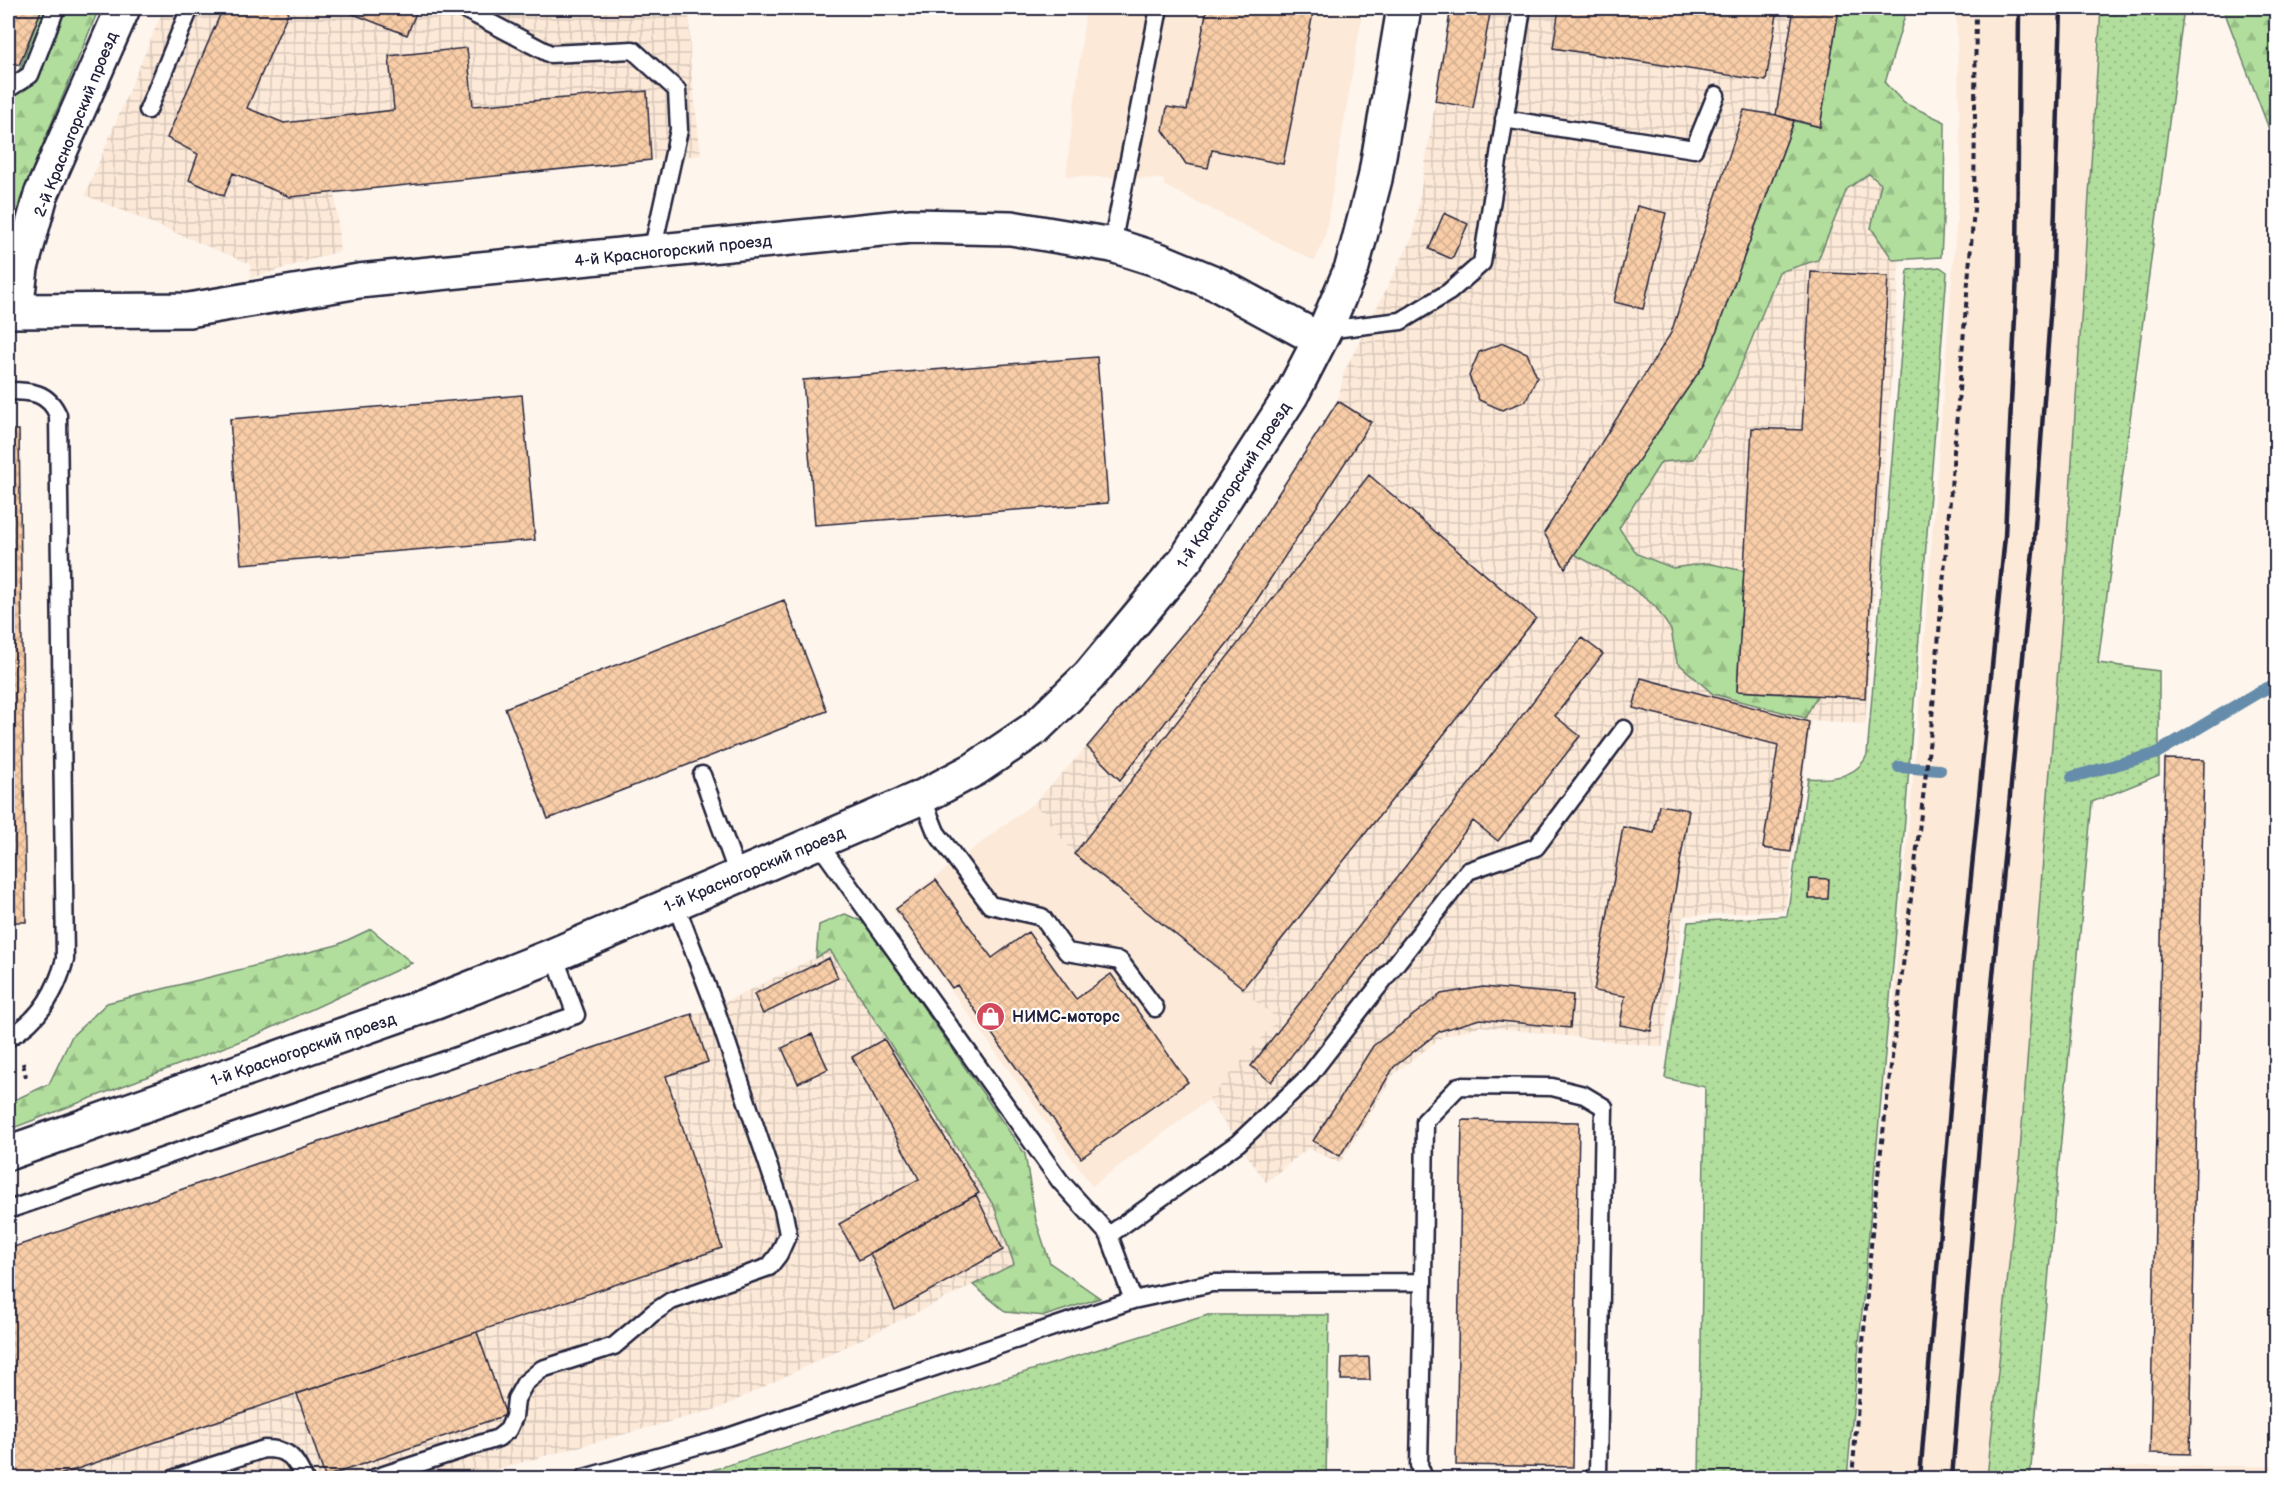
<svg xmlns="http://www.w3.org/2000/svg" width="2284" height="1486" font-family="'Balsamiq Sans',sans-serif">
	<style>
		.built { fill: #fce9d8 }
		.industrial { fill: url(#industrial-grid) }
		.grass { fill: url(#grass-dots); stroke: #6a806c; stroke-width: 1.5 }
		.forest { fill: url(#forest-firs); stroke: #6a806c; stroke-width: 1.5 }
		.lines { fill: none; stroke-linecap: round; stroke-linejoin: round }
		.stream { stroke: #658caa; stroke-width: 12 }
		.building { fill: url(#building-cross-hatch); stroke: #22223b; stroke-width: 1.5 }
		.lane-casing { stroke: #22223b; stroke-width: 21 }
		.street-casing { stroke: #22223b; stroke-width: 38 }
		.path { stroke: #22223b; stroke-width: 4; stroke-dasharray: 6 4.5; stroke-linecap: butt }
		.lane { stroke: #fff; stroke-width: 16 }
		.street { stroke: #fff; stroke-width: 33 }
		.rail { stroke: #22223b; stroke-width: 4.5 }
		.labels { text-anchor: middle; stroke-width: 4.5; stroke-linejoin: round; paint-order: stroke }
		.street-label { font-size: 16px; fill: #22223b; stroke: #fff }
		.poi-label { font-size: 16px; font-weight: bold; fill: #22223b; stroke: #fff; text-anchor: start }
	</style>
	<defs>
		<pattern id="industrial-grid" width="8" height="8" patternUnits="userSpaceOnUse" patternTransform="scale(1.5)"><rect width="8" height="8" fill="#fce9d8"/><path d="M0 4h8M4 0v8" fill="none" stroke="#d8c8ba"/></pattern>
		<pattern id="grass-dots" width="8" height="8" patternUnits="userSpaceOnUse" patternTransform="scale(1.5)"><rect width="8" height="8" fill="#b1de9c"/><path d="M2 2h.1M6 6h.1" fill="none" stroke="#98be87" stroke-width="1.8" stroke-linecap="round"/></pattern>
		<pattern id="forest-firs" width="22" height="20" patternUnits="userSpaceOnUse" patternTransform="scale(1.5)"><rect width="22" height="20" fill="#b1de9c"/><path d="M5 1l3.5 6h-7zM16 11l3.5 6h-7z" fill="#98be87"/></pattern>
		<pattern id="building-cross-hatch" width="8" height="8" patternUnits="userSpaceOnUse" patternTransform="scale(1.5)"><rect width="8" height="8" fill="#f8cda7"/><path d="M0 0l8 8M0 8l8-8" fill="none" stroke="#d4b091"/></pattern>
	</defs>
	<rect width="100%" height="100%" fill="#fef5ed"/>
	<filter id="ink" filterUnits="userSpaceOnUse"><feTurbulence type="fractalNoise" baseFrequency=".0167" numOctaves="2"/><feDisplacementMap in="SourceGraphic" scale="12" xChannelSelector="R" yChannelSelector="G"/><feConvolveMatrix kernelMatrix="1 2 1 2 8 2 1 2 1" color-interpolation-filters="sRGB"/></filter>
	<g filter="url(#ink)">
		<!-- built -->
		<path class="built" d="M1086,8H1363L1325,236L1315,261L1165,186L1163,179L1066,176Z
			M1956,8H2101L2062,617L2018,1177L1987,1478H1853L1917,731L1961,164Z
			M1034,803L1074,854L1279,1019L1208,1100L1092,1186L893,909Z
			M2143,1466H2276V1478H2109V1468Z"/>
		<!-- industrial -->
		<path class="industrial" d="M164,8H689L690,62L701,155L335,192L340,251L251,278L250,264L85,195Z
			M1451,8H1839L1820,127L1908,147L1865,724L1811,720L1785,910L1683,916L1662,1047L1480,1026L1442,1037L1395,1073L1340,1163L1308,1148L1266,1182L1208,1100L1278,1019L1074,854L1034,803L1087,747L1206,606L1338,401L1344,372L1413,237Z
			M830,950L994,1206L1014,1265L720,1408L465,1478H8V1249L715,1007Z"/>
		<!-- grass -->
		<path class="grass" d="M2101,8H2184L2098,663L2159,671V775L2092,802L2030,1478H1987L2018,1177L2062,617Z
			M1940,267L1947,272L1899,897L1847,1478H1699L1705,1087L1665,1078L1688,922L1787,916L1808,778C1831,780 1857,778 1867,755L1908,270Z
			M1208,1315H1329L1326,1478H687Z"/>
		<!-- forest -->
		<path class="forest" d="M42,8H99L20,200L8,251V101Z
			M1839,8H1907L1885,83L1904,103L1945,122L1944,200L1941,257L1893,260L1871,228L1881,184L1869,174L1847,189L1818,260L1779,272L1736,378L1694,459L1661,462L1619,528L1637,554L1673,568L1707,563L1744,571L1737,691L1817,696L1805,718L1713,694L1677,662L1671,630L1655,606L1620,579L1574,554L1705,363L1794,121L1820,127Z
			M2223,8H2276V147Z
			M845,914L864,922L1025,1154L1036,1221L1050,1263L1100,1298L1045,1316L1006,1312L973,1285L1014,1264L994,1206L830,950L816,958L819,925Z
			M371,929L412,963L256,1035L8,1130V1103L49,1084L72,1036L107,1003L337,945Z"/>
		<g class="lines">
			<!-- stream -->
			<path class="stream" d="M1899,767L1940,770
				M2072,777L2155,754L2257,693L2276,684"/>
		</g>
		<!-- building -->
		<path class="building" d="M8,8H42L19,65L8,61Z
			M223,8H290L247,108L284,123L394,110L389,56L467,48L473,106L647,91L651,160L290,197L233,173L224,196L189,180L198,154L167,138Z
			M338,8H418L407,35Z
			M1207,8H1314L1283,164L1212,150L1208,168L1186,164L1163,130L1167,107L1187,110Z
			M1451,8H1491L1473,108L1435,101Z
			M1559,8H1778L1766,81L1553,48Z
			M1794,8H1839L1820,127L1776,115Z
			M1744,110L1776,115L1794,121L1705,363L1565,568L1544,533L1671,333Z
			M1637,206L1666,213L1643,309L1614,302Z
			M1444,213L1468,224L1452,259L1429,249Z
			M1811,272L1888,276L1865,698L1737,691L1752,428L1802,430Z
			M1503,343L1527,353L1537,377L1526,401L1502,410L1479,400L1469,376L1479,352Z
			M1097,357L1108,503L815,525L803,380Z
			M522,395L535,540L241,564L230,419Z
			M1338,401L1371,422L1237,631L1120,780L1087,747L1206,606Z
			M8,430H19L26,922H8Z
			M1369,475L1536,618L1243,988L1074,854Z
			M784,600L827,711L548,819L505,708Z
			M1582,638L1603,654L1555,716L1580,736L1498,841L1473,821L1271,1082L1251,1066Z
			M1641,678L1809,722L1791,852L1763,848L1778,745L1633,708Z
			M2165,759L2204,760L2190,1454L2150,1453Z
			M1659,805L1689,810L1651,1031L1620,1025L1625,996L1594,991L1623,827L1654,833Z
			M1810,878L1829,879L1828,899H1809Z
			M936,880L992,958L1028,932L1076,999L1111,974L1188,1082L1081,1158L957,985L952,988L896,909Z
			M829,958L838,978L763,1014L754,994Z
			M1483,987L1573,995L1570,1028L1480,1019L1440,1031L1394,1067L1340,1156L1313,1141L1373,1046L1441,994Z
			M692,1014L708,1062L666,1076L722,1248L51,1478H8V1249Z
			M812,1034L828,1069L798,1083L782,1048Z
			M884,1039L979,1193L859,1260L839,1224L919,1179L852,1057Z
			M1462,1120L1579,1122L1573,1467L1456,1465Z
			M976,1195L1003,1250L895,1310L870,1253Z
			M477,1332L506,1415L325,1477L297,1394Z
			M1369,1357L1370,1380H1341L1342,1358Z"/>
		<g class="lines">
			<defs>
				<path id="lane" d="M464,9L550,54L633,50L677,90L679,130L652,252
					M8,89L30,75L56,8
					M148,110L190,8
					M1504,119L1694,149L1716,95
					M1112,245L1159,8
					M1325,330L1401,321L1449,292L1482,263L1522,8
					M8,391C31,391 48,392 58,415L65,959C56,993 39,1021 8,1038
					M702,775L738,875
					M922,797L936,832L990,905L1042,917L1067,952L1120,961L1155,1008
					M817,841L1060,1181L1109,1235L1238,1143L1308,1077L1468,871L1536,847L1624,729
					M8,1210L576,1015L554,955
					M1423,1282L1425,1121L1459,1086L1552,1087L1584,1095L1604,1107L1598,1475L1592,1478
					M1133,1300L1212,1283L1423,1282L1419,1465L1424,1478
					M175,1478L264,1449C289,1449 294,1457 304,1478
					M374,1478L498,1438L508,1430L514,1417L516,1399L525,1383L542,1369L614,1346L653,1313L671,1301L769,1267L779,1254L788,1234L783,1209L715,1007L675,903
					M584,1478L728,1437L1133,1300L1109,1235"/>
				<path id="street" d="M8,311L189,310L359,281L911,226L1011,228L1112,245L1159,260L1217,284L1320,340
					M16,311L21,268L41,195L123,8
					M8,1153L436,1002L554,955L922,797L975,769L1034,729L1089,676L1186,559L1292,394L1325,330L1352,267L1375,179L1404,8"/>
			</defs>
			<!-- lane casing -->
			<use href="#lane" class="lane-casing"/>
			<!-- street casing -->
			<use href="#street" class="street-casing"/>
			<!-- path -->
			<path class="path" d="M23,1063L26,1077
				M1852,1478L1874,1209L1931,730L1974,209L1976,8"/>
			<!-- lane -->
			<use href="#lane" class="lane"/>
			<!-- street -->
			<use href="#street" class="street"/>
			<!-- rail -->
			<path class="rail" d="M1920,1478L1959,997L2005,536L2017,273L2019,8
				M1952,1478L1991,997L2034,540L2053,273L2061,8"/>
		</g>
	</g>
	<!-- icons -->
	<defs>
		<symbol id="shop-disc" viewBox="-11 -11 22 22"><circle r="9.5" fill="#d1495b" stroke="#fff"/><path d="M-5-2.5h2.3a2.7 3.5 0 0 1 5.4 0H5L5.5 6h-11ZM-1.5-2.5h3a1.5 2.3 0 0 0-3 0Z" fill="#fff"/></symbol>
	</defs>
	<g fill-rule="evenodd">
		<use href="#shop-disc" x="974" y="1000" width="33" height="33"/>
	</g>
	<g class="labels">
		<!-- street labels -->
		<g class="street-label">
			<text transform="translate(75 124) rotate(-68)" y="6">2-й Красногорский проезд</text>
			<text transform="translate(673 250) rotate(-6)" y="6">4-й Красногорский проезд</text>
			<text transform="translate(1233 485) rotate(-57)" y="6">1-й Красногорский проезд</text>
			<text transform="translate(754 869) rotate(-23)" y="6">1-й Красногорский проезд</text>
			<text transform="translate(303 1049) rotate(-19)" y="6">1-й Красногорский проезд</text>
		</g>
		<!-- poi labels -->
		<g class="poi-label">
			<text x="1012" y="1022">НИМС-моторс</text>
		</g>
	</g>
	<!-- margin -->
	<rect width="2284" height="1486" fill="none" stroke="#fff" stroke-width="30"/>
	<rect x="15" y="15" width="2254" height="1456" fill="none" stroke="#22223b" stroke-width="2" filter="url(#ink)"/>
</svg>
